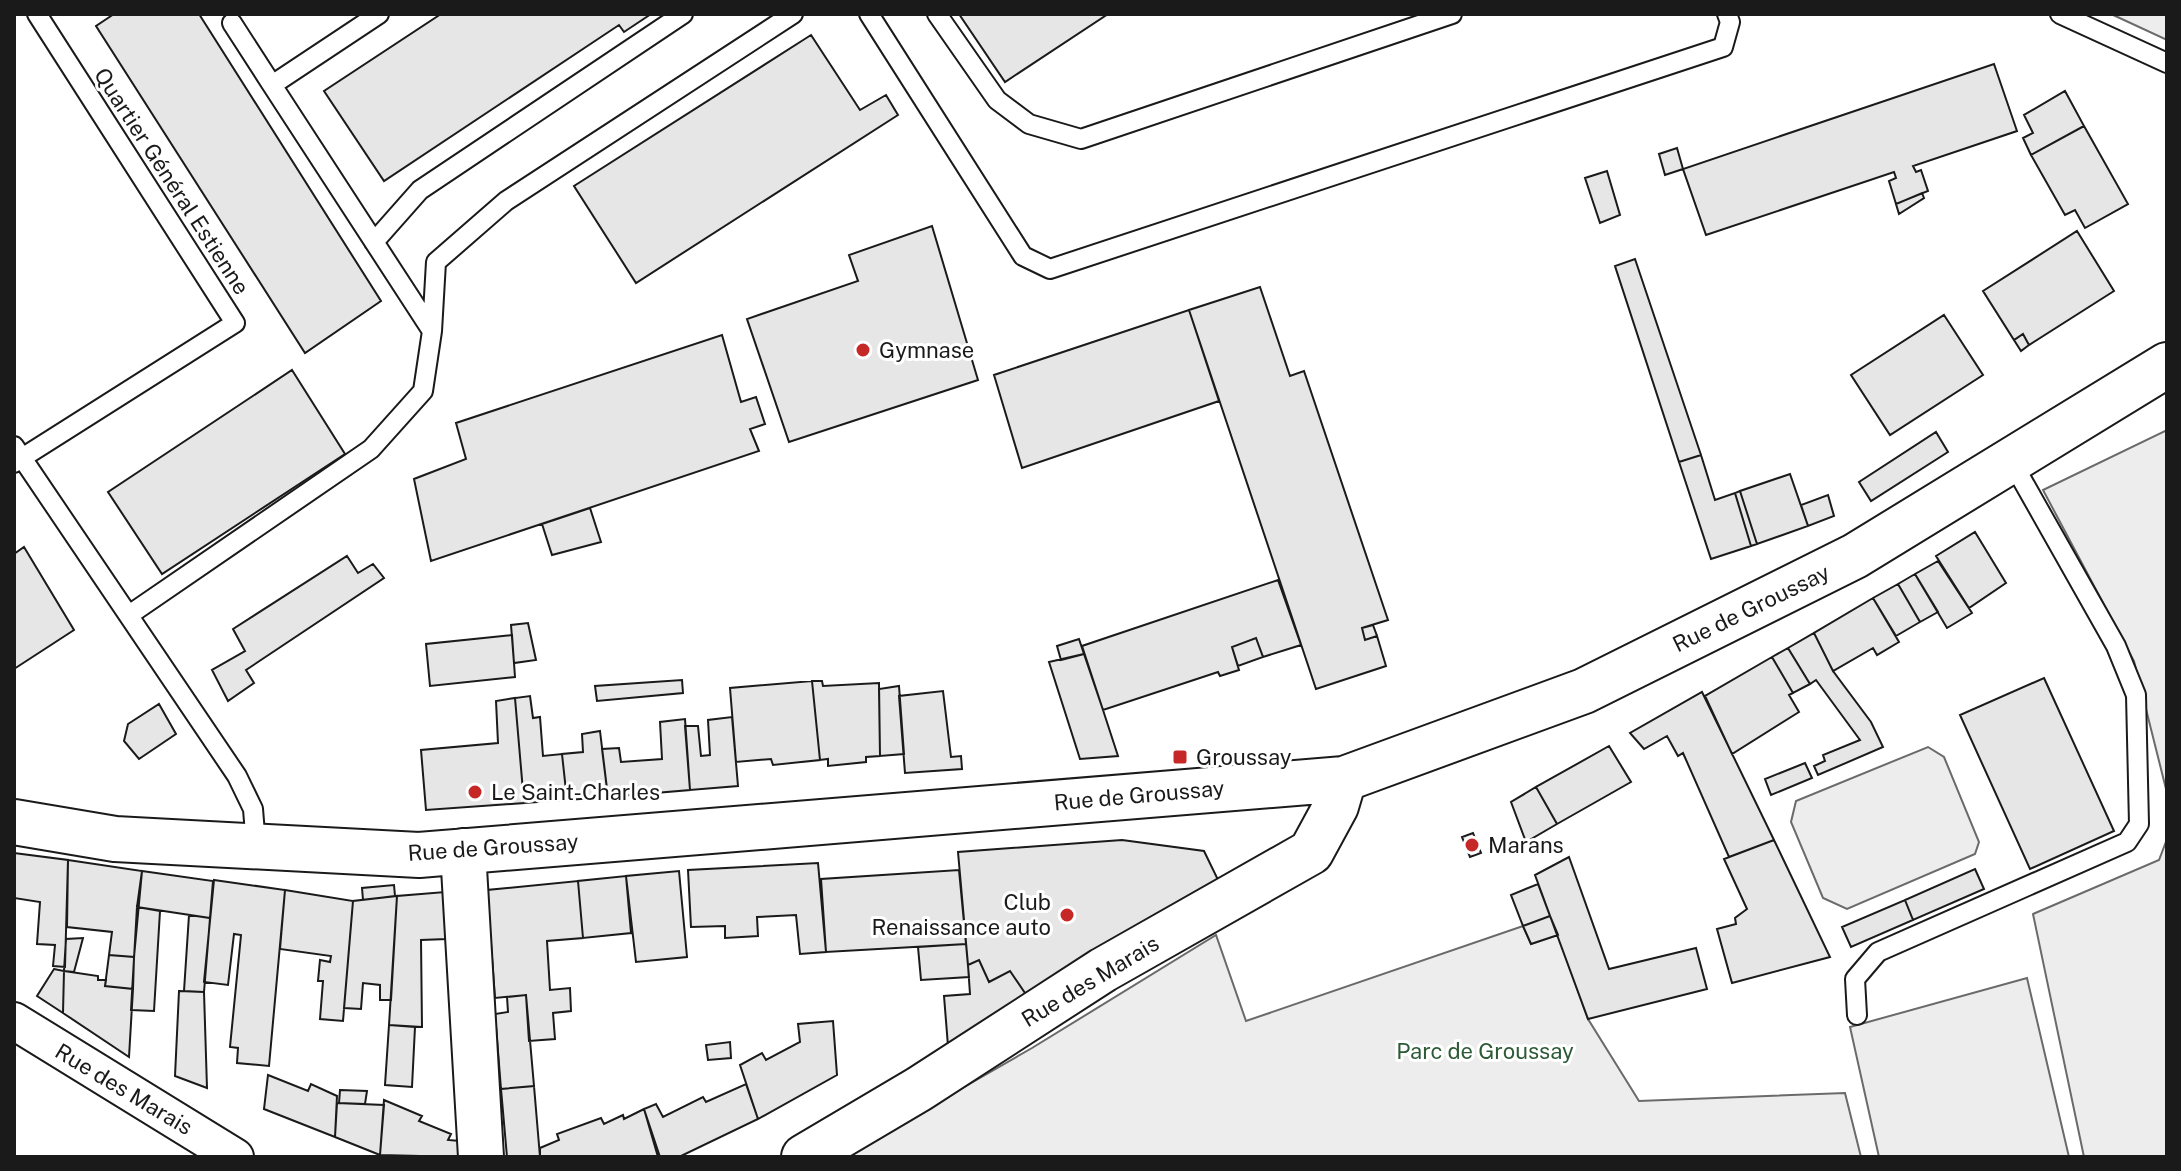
<svg xmlns="http://www.w3.org/2000/svg" width="2181" height="1171" font-family="'Public Sans',sans-serif">
	<style>
		.built { fill: #ededed; stroke: #6a6a6a; stroke-width: 2 }
		.building { fill: #e6e6e6; stroke: #1a1a1a; stroke-width: 2 }
		.lines { fill: none; stroke-linecap: round; stroke-linejoin: round }
		.service-casing { stroke: #1a1a1a; stroke-width: 22 }
		.minor-casing { stroke: #1a1a1a; stroke-width: 40 }
		.secondary-casing { stroke: #1a1a1a; stroke-width: 48 }
		.service { stroke: #fff; stroke-width: 18 }
		.minor { stroke: #fff; stroke-width: 36 }
		.secondary { stroke: #fff; stroke-width: 44 }
		.poi-dot { fill: #c62828; stroke: #fff; stroke-width: 3 }
		.labels { text-anchor: middle; stroke-width: 6; stroke-linejoin: round; paint-order: stroke }
		.street-label { font-size: 22px; fill: #1a1a1a; stroke: #fff }
		.poi-label { font-size: 22px; fill: #1a1a1a; stroke: #fff; text-anchor: start }
		.park-label { font-size: 22px; fill: #2b5a34; stroke: #fff }
	</style>
	<rect width="100%" height="100%" fill="#fff"/>
	<!-- built -->
	<path class="built" d="M2111,14H2167V40Z
		M2167,430V793L2134,661L2043,490Z
		M1928,747L1944,757L1979,842L1975,854L1847,909L1823,898L1791,822L1796,801Z
		M2167,839V1157H2084L2033,914L2159,860Z
		M1523,926L1531,944L1558,935L1588,1019L1639,1101L1845,1093L1861,1157H842L1032,1048L1216,935L1246,1021Z
		M2027,978L2069,1157H1879L1850,1027Z"/>
	<!-- building -->
	<path class="building" d="M114,14H199L381,301L305,353L96,26Z
		M441,14H651L624,32L619,25L384,181L324,91Z
		M959,14H1108L1005,82Z
		M811,35L860,110L886,95L898,115L636,283L574,186Z
		M1994,64L2017,131L1913,166L1916,172L1921,170L1928,191L1896,204L1889,181L1896,178L1894,172L1706,235L1683,169Z
		M2065,91L2084,126L2031,155L2023,138L2033,133L2024,115Z
		M2084,126L2128,204L2085,228L2075,210L2065,215L2031,155Z
		M1677,148L1683,169L1665,175L1659,154Z
		M1607,171L1620,215L1600,223L1585,178Z
		M1922,193L1924,198L1899,214L1896,204Z
		M932,226L978,380L789,442L747,319L858,281L849,255Z
		M2077,231L2114,291L2029,345L2023,334L2014,340L1983,291Z
		M1635,259L1701,455L1679,462L1615,266Z
		M1260,287L1290,376L1304,371L1388,620L1362,628L1365,640L1377,636L1386,666L1316,689L1189,310Z
		M1189,310L1219,401L1022,468L994,375Z
		M1944,315L1983,375L1890,435L1851,375Z
		M2023,334L2029,345L2021,351L2014,340Z
		M722,335L741,402L756,397L765,424L750,429L759,451L431,561L414,479L466,459L456,423Z
		M292,370L345,454L162,574L108,492Z
		M1936,432L1948,452L1871,501L1859,482Z
		M1701,455L1715,500L1735,493L1751,546L1711,559L1679,462Z
		M1790,474L1808,526L1757,544L1740,491Z
		M1740,491L1757,544L1751,546L1735,493Z
		M1828,495L1834,516L1808,526L1801,505Z
		M590,508L601,542L552,555L542,524Z
		M1975,532L2006,583L1969,608L1936,556Z
		M24,547L74,630L14,669V554Z
		M347,556L358,573L373,564L384,578L246,670L254,683L228,701L212,670L245,651L233,629Z
		M1938,561L1972,613L1947,628L1915,574Z
		M1915,574L1938,612L1920,622L1898,584Z
		M1278,580L1301,645L1263,657L1256,638L1232,647L1239,670L1220,676L1218,672L1103,710L1082,646Z
		M1898,584L1920,622L1896,636L1873,598Z
		M1873,598L1899,642L1877,655L1873,648L1833,671L1814,633Z
		M528,623L536,660L514,663L511,625Z
		M1373,625L1377,636L1365,640L1362,628Z
		M1814,633L1833,671L1871,722L1883,747L1818,775L1814,766L1825,761L1823,755L1860,740L1816,680L1810,684L1788,648Z
		M512,635L515,677L430,686L426,644Z
		M1256,638L1263,657L1238,666L1232,647Z
		M1079,639L1084,654L1061,660L1057,646Z
		M1788,648L1810,684L1793,693L1772,657Z
		M1084,654L1103,710L1118,756L1080,759L1049,662Z
		M1772,657L1793,693L1789,695L1799,712L1732,754L1705,696Z
		M2044,678L2114,831L2030,869L1960,715Z
		M682,680L683,693L597,701L595,686Z
		M812,681H822L823,686L879,683L880,756L866,757V762L828,766V759L820,760Z
		M812,681L820,760L773,765L771,759L736,762L730,688Z
		M899,686L904,754L880,756L879,689Z
		M943,691L951,757L961,756L962,769L905,773L899,696Z
		M1702,692L1774,840L1729,857L1683,753L1678,756L1667,736L1644,749L1630,733Z
		M530,696L533,718L540,717L543,756L562,754L567,800L524,803L515,698Z
		M515,698L524,803L426,810L421,750L498,743L496,701Z
		M159,704L176,734L139,759L124,741L128,724Z
		M732,717L738,786L690,790L685,726H698L701,756L710,755L708,720Z
		M685,719L690,790L608,797L602,749L619,748L621,762L662,759L660,722Z
		M600,731L608,797L567,800L562,754L583,752L582,734Z
		M1609,746L1631,782L1557,824L1536,787Z
		M1805,763L1812,778L1771,795L1765,779Z
		M1536,787L1557,824L1526,842L1511,802Z
		M1473,833L1481,853L1470,857L1462,837Z
		M1122,840L1204,851L1221,886L1029,999L1010,971L989,982L979,960L968,965L958,852Z
		M1774,840L1830,957L1732,983L1717,929L1736,924L1735,918L1747,909L1724,859Z
		M14,853L68,860L65,967L53,966L55,945L37,944L40,902L14,898Z
		M1569,857L1609,969L1696,948L1707,989L1588,1019L1535,875Z
		M68,860L142,871L134,957L109,955L112,932L67,927Z
		M818,863L826,952L800,954L796,915L757,917L758,936L725,938V926L691,927L688,870Z
		M1975,869L1984,889L1913,920L1905,900Z
		M959,870L966,944L826,952L821,879Z
		M142,871L213,881L210,918L137,907Z
		M679,871L687,957L636,962L626,876Z
		M626,876L631,933L583,938L578,881Z
		M214,880L285,890L269,1066L237,1063L238,1048L230,1047L241,935L234,934L228,985L204,982Z
		M578,881L583,938L547,941L550,990L570,988L571,1011L553,1013L555,1039L529,1041L526,995L495,998L487,890Z
		M1538,884L1550,916L1523,926L1511,895Z
		M394,885L395,896L363,900L362,888Z
		M285,890L353,901L343,1021L320,1019L323,981H318L320,960L330,962L331,956L280,949Z
		M445,892L447,939L421,940L422,1027L389,1025L397,896Z
		M397,896L391,1000H380V985L363,983L361,1009L344,1008L353,901Z
		M1905,900L1913,920L1851,947L1842,927Z
		M137,907L160,911L154,1011L131,1010Z
		M189,915L210,918L204,992L184,991Z
		M1550,916L1558,935L1531,944L1523,926Z
		M83,938L74,972L64,971L66,939Z
		M966,944L969,977L921,980L918,947Z
		M109,955L134,957L133,989L105,986Z
		M979,960L989,982L1010,971L1029,999L948,1046L944,996L970,994L968,965Z
		M54,969L64,971L63,1013L37,996Z
		M64,971L98,976V980H106L105,986L133,989L129,1057L63,1013Z
		M179,991L204,992L207,1088L175,1076Z
		M526,995L534,1086L501,1089L495,1014L508,1012L507,997Z
		M833,1021L837,1075L758,1119L740,1065L762,1053L766,1060L800,1042L798,1024Z
		M389,1025L415,1027L412,1087L385,1085Z
		M730,1042L731,1058L708,1060L706,1045Z
		M268,1075L308,1091L311,1084L337,1096L335,1137L264,1109Z
		M746,1084L758,1119L679,1157H660L644,1109L656,1104L663,1117L703,1097L706,1102Z
		M534,1086L540,1157H507L501,1089Z
		M340,1090L367,1091L365,1104L339,1103Z
		M384,1100L422,1116L419,1121L451,1134L448,1140L460,1141L461,1157L380,1155Z
		M337,1103L384,1105L380,1155L335,1137Z
		M644,1109L658,1157H540V1148L559,1140L557,1134L601,1118L604,1124L623,1115L624,1119Z"/>
	<g class="lines">
		<defs>
			<path id="service" d="M379,14L272,85L432,331
				M869,14L1023,256L1050,269L1723,47L1730,22L1727,14
				M937,14L997,100L1029,124L1081,139L1452,14
				M2060,14L2167,63
				M232,23L272,85
				M374,242L420,190L683,14
				M14,446L237,776L253,809L256,846
				M14,463L235,323L37,14
				M129,615L371,449L423,391L432,331L436,262L506,201L793,14
				M1857,1015L1855,979L1878,952L2127,842L2139,824L2136,695L2116,646L2012,462"/>
			<path id="minor" d="M14,1021L235,1157"/>
			<path id="secondary" d="M14,822L115,839L419,855L1344,779L1584,691L1855,556L2167,365
				M463,851L481,1157
				M804,1157L919,1089L1103,970L1311,852L1336,806L1344,779"/>
		</defs>
		<!-- service casing -->
		<use href="#service" class="service-casing"/>
		<!-- minor casing -->
		<use href="#minor" class="minor-casing"/>
		<!-- secondary casing -->
		<use href="#secondary" class="secondary-casing"/>
		<!-- service -->
		<use href="#service" class="service"/>
		<!-- minor -->
		<use href="#minor" class="minor"/>
		<!-- secondary -->
		<use href="#secondary" class="secondary"/>
	</g>
	<!-- markers -->
	<g class="poi-dot">
		<circle cx="863" cy="350" r="8"/>
		<rect x="1172" y="749" width="16" height="16" rx="4"/>
		<circle cx="475" cy="792" r="8"/>
		<circle cx="1472" cy="845" r="8"/>
		<circle cx="1067" cy="915" r="8"/>
	</g>
	<g class="labels">
		<!-- street labels -->
		<g class="street-label">
			<text transform="translate(172 181) rotate(57)" y="8">Quartier Général Estienne</text>
			<text transform="translate(1751 608) rotate(-26)" y="8">Rue de Groussay</text>
			<text transform="translate(1139 795) rotate(-5)" y="8">Rue de Groussay</text>
			<text transform="translate(493 847) rotate(-4)" y="8">Rue de Groussay</text>
			<text transform="translate(1090 981) rotate(-31)" y="8">Rue des Marais</text>
			<text transform="translate(124 1089) rotate(31)" y="8">Rue des Marais</text>
		</g>
		<!-- poi labels -->
		<g class="poi-label">
			<text x="879" y="358">Gymnase</text>
			<text x="1196" y="765">Groussay</text>
			<text x="491" y="800">Le Saint-Charles</text>
			<text x="1488" y="853">Marans</text>
			<text x="1051" y="910" text-anchor="end">Club<tspan x="1051" dy="25">Renaissance auto</tspan></text>
		</g>
		<!-- park labels -->
		<g class="park-label">
			<text x="1485" y="1059">Parc de Groussay</text>
		</g>
	</g>
	<!-- border -->
	<rect width="2181" height="1171" fill="none" stroke="#1a1a1a" stroke-width="32"/>
</svg>
